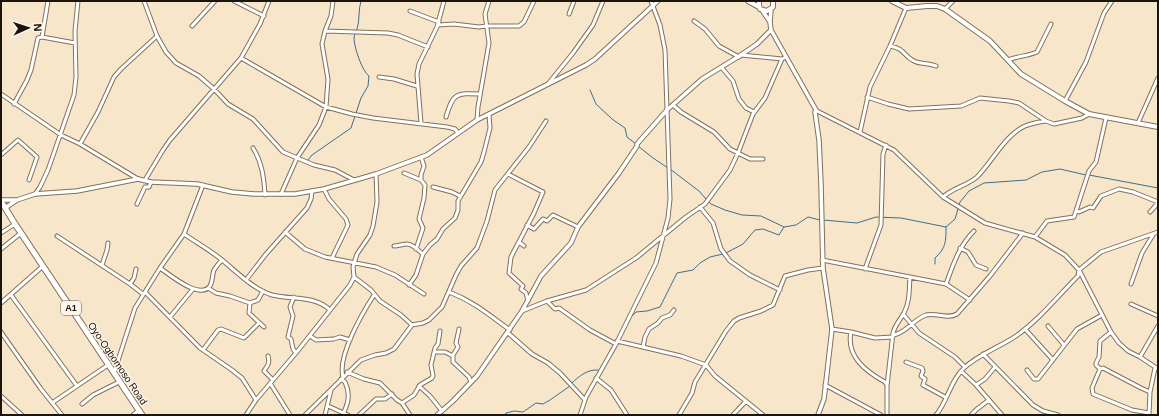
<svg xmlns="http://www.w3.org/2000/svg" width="1159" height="416" font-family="Arial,sans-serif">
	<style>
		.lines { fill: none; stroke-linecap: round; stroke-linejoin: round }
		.stream { stroke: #3e6e8c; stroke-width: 1 }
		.minor-casing { stroke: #807159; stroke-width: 5 }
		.tertiary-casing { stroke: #807159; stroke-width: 5.5 }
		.secondary-casing { stroke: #807159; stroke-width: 6 }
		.trunk-casing { stroke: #807159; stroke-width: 7 }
		.minor { stroke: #fff; stroke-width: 3 }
		.tertiary { stroke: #fff; stroke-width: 3.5 }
		.secondary { stroke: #fff; stroke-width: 4 }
		.trunk { stroke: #fff; stroke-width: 5 }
		.labels { text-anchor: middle; stroke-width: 3; stroke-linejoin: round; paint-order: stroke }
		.shield { fill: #fcf5ea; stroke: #5e584d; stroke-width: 1 }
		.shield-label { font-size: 9px; font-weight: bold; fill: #1a140a }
		.street-label { font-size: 10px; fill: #1a140a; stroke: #fcf5ea }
	</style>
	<rect width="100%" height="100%" fill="#f8e6cb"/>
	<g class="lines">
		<!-- stream -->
		<path class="stream" d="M590,90L596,104L612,119L625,128L627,137L636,144
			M638,146L653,158L668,168
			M308,160L312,155L351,128L361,98L368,86L369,76C362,71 354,47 354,38C354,35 356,33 357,29C360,20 358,10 361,1
			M670,169L699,191L706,199
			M1089,175L1158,188
			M708,201L711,204L725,210L742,215L761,216L784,227
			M823,220L857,223L876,217L901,218L946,227L955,219L960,202L969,191L984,183L1026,180L1042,172L1060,169L1086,175
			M726,253L743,244L755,230L763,229L779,235L784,227L796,225L808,217L820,220
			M935,264V258C946,248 946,242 946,227
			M632,316L636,312L647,311L660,307L677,273L693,270L700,263L710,257L723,254
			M572,383C579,376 588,369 598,370
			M505,415L506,413L514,411L523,412L536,403L543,404L550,400L570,386"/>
		<defs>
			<path id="minor" d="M144,1L157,36L166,52L176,63L199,76L214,89L228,104L253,119L283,152L314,165L335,170L354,180
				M234,1L264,16
				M945,9L953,1
				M410,11L439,22
				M569,14L574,1
				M694,21L705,29L719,46L739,57
				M438,25L454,24L479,27L486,26H519L524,22L534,1
				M192,26L215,1
				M325,31L388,33L398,35L428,47
				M42,37L48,1
				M890,46C906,49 903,56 914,61C919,64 928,63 936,66
				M741,55L782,59L786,57
				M241,58L326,107L352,114L373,118L447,127L455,129L458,133
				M1008,60C1018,56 1028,56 1037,52L1051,24
				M722,68L733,81L739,99L746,108L754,112
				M379,77L394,79L417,86
				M548,84L573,53L593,25L603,1
				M1,94L61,135L80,144L138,179
				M867,97L888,104L909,109L961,106L980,98L1009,101L1019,103L1046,121L1054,124L1082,118L1089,114
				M1065,101L1086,62L1104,13L1112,1
				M14,104L27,80L31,70L38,38L42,37L75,43
				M673,105L681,112L714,132L730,149L750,159H763
				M817,111L894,150L943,197L985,223L1035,237L1065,255L1079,270L1111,332L1119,343L1128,351L1140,357L1158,369
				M446,117C453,93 456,93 480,94
				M477,120L478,107L489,43L485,14L489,1
				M421,123L417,74L419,64L437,27L444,1
				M1138,123L1158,78
				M860,132L870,87L890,46L906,8
				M80,144L98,112L114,77L121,69L157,36
				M253,148C262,162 264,178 265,195
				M1,155L18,140L37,157L29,180
				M404,173L421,180
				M508,174L543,192L534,213L511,257L509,273L523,286L521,289L526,293L528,301
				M145,180L163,150L170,140L241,58L260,24L269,1
				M433,187L452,192L460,196
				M324,189L329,199L346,219L348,225L332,258
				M35,194L40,187L48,170L74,95L76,77L75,31L78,1
				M281,194L297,158L319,125L326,107L328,79L322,44L325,31L331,16L333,1
				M943,197C953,188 968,185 977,177C992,162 1005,135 1025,126C1032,123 1039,122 1046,121
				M137,204L145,187H149L151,182
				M700,207L713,223L721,249L730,261L750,275L780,290
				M1077,211L1079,212L1090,207L1093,208L1101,196L1119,189L1133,192L1158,202
				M1150,212L1158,203
				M527,225L534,229L543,219L547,221L553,215L578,227
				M285,232L305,249L325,257L376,267L395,275L424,294
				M1,233L15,224
				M184,234C197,243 210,250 222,260C237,272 253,289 272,295C292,300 314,295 330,310
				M57,236L130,284L143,294
				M1035,237L1047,221L1074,217L1089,171L1096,162L1106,118
				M519,242L524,246
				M394,246C399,246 402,244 407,244C413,244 419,251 423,254
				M960,248L968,252L976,265L986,269
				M1,249L21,233
				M416,249L423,228L419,219L424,198L425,185L421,180V175L424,166L421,157
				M822,260L946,284L970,300
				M102,265L107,250L108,243
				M160,268C170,275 200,300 210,286C213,281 212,275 214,270C216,267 219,263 222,260
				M865,269L881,225L883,154L886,145
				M354,277L371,290L380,301L401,315L412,325
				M246,280L266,254L307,208L311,199L312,191
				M130,284L134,278L136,269
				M946,284C953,265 959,246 974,231
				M1131,284L1142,253L1153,235
				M409,285L416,275L423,254L430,245L437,239L443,229L455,218L458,210V201L481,162L484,152L490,128L489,114
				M208,288L216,293L230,296L250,303L258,300L263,291
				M145,292L200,348L232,370L242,378L256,400
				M449,292C473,301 489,315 510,330
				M11,295L77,386
				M294,297L290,307L293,316L288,337L291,339L293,349L296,353
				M547,301L555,309L559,308L590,330L616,344
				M1,303L43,266
				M250,303L249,313L264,327
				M1131,304L1158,316
				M522,311L547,301L586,290L636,258L686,217L705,204L730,170L738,153L753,114L765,98L782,59
				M903,314L919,333L955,357L965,367
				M170,317L193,289
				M1048,326L1064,345
				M459,329L456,343L458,347L453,355V362L469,377L471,382
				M832,329L851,332L875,338L893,337
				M1025,329L1053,360
				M1,332L41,389L62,415
				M851,332C846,356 865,371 885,382L887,385
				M1111,332L1100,341L1099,357L1096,363V365L1100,369L1103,368L1141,388L1150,392
				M508,333L532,354L548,363L560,373L585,400
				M894,335C907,332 914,319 926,315C936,312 947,320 957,314L990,276L1023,233
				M310,336L316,340L334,339L340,337L350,340
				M617,341L681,356L706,365L715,376L763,415
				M643,347L645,337L649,329L658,323L662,318L670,315L674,310
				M203,350L218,330L221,329L244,338L259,323
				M434,352H445L453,356
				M983,354L1033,405L1043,411L1058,415
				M268,356C270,363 268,365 264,371L273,380
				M1140,357L1158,326
				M906,362L922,368L923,371L921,376L925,379L923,385L945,397
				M1100,369L1092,388L1093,394L1132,410L1149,413
				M1027,370L1034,379H1038L1077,329L1102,315
				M961,371L976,385L1002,415
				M347,372L364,379L380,383L397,400L402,403L410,415
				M114,373L135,308L160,268L184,234L203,185
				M343,377C337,356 363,312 374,295
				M596,378L611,390L627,415
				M341,379L345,382C350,393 349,401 344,412
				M270,383L290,415
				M825,385L881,415
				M976,385L985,379L995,367
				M419,386L430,396L442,411
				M1,396L22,415
				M52,403L108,365
				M402,403L414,395L420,385L432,378L433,376L431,365L435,348L438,344L440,331
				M82,404L93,395L119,382
				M328,406L348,415
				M133,415L139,410
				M246,415L256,400L296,353L350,285L354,277L353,267L357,254L370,235L373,226L377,202L376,174
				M305,415L361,360L375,355L386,353L394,349L412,325L423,323L429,320L442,307L456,275L461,266L477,248L487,221L495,190L529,147L546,121
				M325,415L331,390
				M359,415L376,399H385L392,394
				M580,415L586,397L616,344L656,263L668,218L670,199L665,50L660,25L651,1
				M679,415L692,393L695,382L726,331L734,321L739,318L761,311L773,305L785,276L808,270L823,268
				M733,415L746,401
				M887,415V386L893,333C895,325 900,320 904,313C910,301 909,290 910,277
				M936,415C948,401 950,381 964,368C979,354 1000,347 1016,336C1040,319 1058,296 1078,276L1079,270L1101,252L1158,232
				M971,415L977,409L989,400
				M1149,415L1150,392L1155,368"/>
			<path id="tertiary" d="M771,9L770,22L771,30L816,110
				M762,10L770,22
				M815,112L819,140L821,184L823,268L832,329L824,399L818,415
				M1,200H17L35,194L77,191L138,179L151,182L197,184L232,192L254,194H295L324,189L376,174L427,155L477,120L586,65L595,59L658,1
				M5,208L17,200
				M437,415L452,402L477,376L522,311L541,276L571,243L578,227L619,173L637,146V144L667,110L702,79L741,55L757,44L771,30"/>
			<path id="secondary" d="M748,1L759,7
				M759,1V5L760,9L767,11L773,7V1
				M892,1L906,8L927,6H937L945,9L990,41L1021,74L1065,101L1089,114L1158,127"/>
			<path id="trunk" d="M1,201L15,224L142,415"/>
		</defs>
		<!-- minor casing -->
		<use href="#minor" class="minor-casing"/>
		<!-- tertiary casing -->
		<use href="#tertiary" class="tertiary-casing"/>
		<!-- secondary casing -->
		<use href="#secondary" class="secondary-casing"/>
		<!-- trunk casing -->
		<use href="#trunk" class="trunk-casing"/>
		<!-- minor -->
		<use href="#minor" class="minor"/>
		<!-- tertiary -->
		<use href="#tertiary" class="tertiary"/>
		<!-- secondary -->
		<use href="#secondary" class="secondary"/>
		<!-- trunk -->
		<use href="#trunk" class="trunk"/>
	</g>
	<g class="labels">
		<!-- shield labels -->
		<rect class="shield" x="61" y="301" width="20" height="14" rx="3"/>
		<g class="shield-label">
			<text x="71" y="311">A1</text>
		</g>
		<!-- street labels -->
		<g class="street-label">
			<text transform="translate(118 363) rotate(56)" y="4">Oyo-Ogbomoso Road</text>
		</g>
	</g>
	<!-- border -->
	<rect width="1159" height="416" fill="none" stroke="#1a140a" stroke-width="4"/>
	<!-- north arrow -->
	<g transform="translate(28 28) rotate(87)" stroke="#fcf5ea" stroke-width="3" paint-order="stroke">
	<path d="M0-3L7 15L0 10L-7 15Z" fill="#1a140a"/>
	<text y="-6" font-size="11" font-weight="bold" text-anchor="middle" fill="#1a140a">N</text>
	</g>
</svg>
